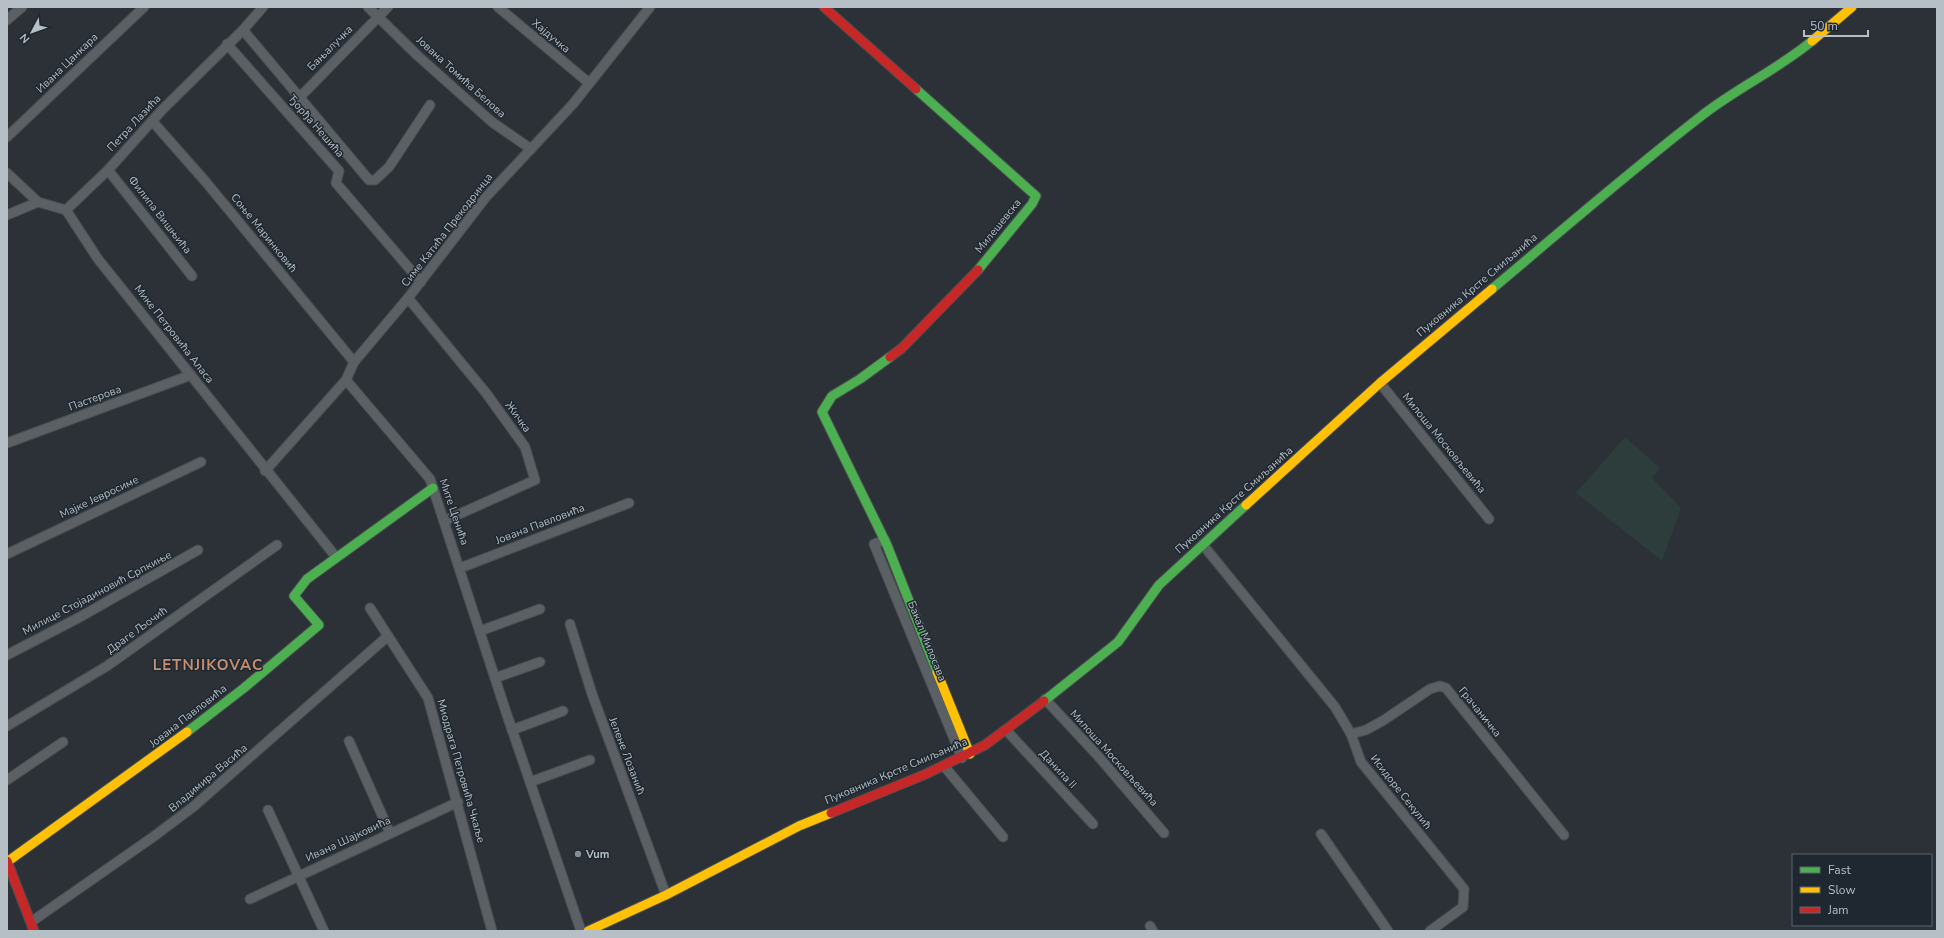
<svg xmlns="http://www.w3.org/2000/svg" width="1944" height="938" font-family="'Nunito Sans',sans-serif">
<rect width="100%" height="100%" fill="#2b3136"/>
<path fill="#2c3d3c" d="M 1625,437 L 1660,468 L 1652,478 L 1681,508 L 1662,561 L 1576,493 Z"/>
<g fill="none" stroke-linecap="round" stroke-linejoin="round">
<defs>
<g id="street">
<path d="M 368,7 L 418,56 L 492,122 L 531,149"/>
<path d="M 498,7 L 589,83"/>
<path d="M 7,20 L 22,7"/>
<path d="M 243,30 L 369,180 L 375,180 L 389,167 L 430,105"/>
<path d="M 227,44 L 339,171 L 336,183 L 421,282"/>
<path d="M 300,97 L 388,7"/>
<path d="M 153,122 L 205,181 L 354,362"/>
<path d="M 7,137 L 144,7"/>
<path d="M 108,170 L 192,276"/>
<path d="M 7,173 L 38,202"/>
<path d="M 66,210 L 98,259 L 336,557"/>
<path d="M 7,215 L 38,202 L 66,210 L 108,170 L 162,110 L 243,30 L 263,7"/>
<path d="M 408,298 L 486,393 L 525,447 L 535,480 L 444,521"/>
<path d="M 346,380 L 430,479 L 506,712 L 581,931"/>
<path d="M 1380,383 L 1489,519"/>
<path d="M 7,443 L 191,375"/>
<path d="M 265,471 L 346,380 L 354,362 L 408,298 L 486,197 L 573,104 L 650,7"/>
<path d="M 885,540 L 874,544 L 962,758"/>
<path d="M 1203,545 L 1335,707 L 1351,734 L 1361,762 L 1464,889 L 1463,907 L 1430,931"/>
<path d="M 7,554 L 201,462"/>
<path d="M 460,568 L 629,503"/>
<path d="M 370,608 L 428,698 L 492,931"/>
<path d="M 570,624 L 592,694 L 666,895"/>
<path d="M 480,631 L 540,609"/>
<path d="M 7,655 L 80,617 L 198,550"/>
<path d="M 495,678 L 540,662"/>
<path d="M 1045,699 L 1098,756 L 1164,833"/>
<path d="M 7,726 L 107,666 L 277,545"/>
<path d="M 512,730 L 563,711"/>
<path d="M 1006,730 L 1093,824"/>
<path d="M 1351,734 L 1366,730 L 1384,720 L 1430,689 L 1440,686 L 1446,688 L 1564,835"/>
<path d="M 349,741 L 390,833"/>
<path d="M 944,766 L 1003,837"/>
<path d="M 7,780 L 63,742"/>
<path d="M 530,782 L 590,760"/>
<path d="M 268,810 L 324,931"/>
<path d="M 1321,834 L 1388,931"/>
<path d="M 250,899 L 458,802"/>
<path d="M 31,922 L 153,837 L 193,807 L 388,636"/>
<path d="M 1150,926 L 1153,931"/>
</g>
<g id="fast">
<path d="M 916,89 L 1036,196 L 1032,204 L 978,270"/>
<path d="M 1492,289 C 1561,231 1629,172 1700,117 C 1735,89 1777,70 1812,41"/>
<path d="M 890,357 L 860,379 L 832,396 L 822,412 L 887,545 L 937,672"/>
<path d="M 1044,701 L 1118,642 L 1159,585 L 1246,505"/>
<path d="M 187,732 L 244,688 L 319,625 L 294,596 L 307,579 L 433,488"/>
</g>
<g id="slow">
<path d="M 1812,41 L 1852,7"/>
<path d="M 1246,505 L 1380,383 L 1492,289"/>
<path d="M 937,672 L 970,754"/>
<path d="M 7,862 L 187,732"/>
<path d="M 588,931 L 666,895 L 799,826 L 831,813"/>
</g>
<g id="jam">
<path d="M 824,7 L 916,89"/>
<path d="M 890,357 L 902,348 L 978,270"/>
<path d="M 831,813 L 926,774 L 985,745 L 1044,701"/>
<path d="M 7,861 L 34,931"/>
</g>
</defs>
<use href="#street" stroke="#494d51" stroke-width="11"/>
<use href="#fast" stroke="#494d51" stroke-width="11"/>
<use href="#slow" stroke="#494d51" stroke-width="11"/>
<use href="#jam" stroke="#494d51" stroke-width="11"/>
<use href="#street" stroke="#5b6064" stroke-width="9"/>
<use href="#fast" stroke="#4caf50" stroke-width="9"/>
<use href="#slow" stroke="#ffc107" stroke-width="9"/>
<use href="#jam" stroke="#c62828" stroke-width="9"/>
</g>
<circle fill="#858d94" stroke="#1f2830" stroke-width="1.5" cx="578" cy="854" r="4"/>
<g text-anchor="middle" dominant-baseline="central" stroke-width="3" stroke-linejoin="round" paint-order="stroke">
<g font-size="11" fill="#b6bec6" stroke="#1f2830">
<text transform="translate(551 36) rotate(40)">Хајдучка</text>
<text transform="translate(330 48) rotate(-45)">Бањалучка</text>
<text transform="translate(67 63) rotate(-44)">Ивана Цанкара</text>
<text transform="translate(461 77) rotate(42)">Јована Томића Белова</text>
<text transform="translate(134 123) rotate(-47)">Петра Лазића</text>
<text transform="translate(316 126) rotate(49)">Ђорђа Нешића</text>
<text transform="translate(160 215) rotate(52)">Филипа Вишњића</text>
<text transform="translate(998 226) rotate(-51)">Милешевска</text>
<text transform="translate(447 230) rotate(-52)">Симе Катића Прекодринца</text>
<text transform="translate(264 233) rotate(51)">Соње Маринковић</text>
<text transform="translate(1477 285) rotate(-40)">Пуковника Крсте Смиљанића</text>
<text transform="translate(174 334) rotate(52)">Мике Петровића Аласа</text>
<text transform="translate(95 398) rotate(-20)">Пастерова</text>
<text transform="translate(518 417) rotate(54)">Жичка</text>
<text transform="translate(1444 443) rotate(51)">Милоша Московљевића</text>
<text transform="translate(99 497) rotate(-25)">Мајке Јевросиме</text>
<text transform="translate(1234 500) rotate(-42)">Пуковника Крсте Смиљанића</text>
<text transform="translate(454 512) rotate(71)">Мите Ценића</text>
<text transform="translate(540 524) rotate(-21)">Јована Павловића</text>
<text transform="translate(97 593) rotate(-28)">Милице Стојадиновић Српкиње</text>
<text transform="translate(137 630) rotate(-36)">Драге Љочић</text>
<text transform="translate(927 641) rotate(68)">Бакал Милосава</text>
<text transform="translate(1480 712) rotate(51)">Грачаничка</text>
<text transform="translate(188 716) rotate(-38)">Јована Павловића</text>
<text transform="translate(627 756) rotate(69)">Јелене Лозанић</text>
<text transform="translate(1114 758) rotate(48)">Милоша Московљевића</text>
<text transform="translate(1058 769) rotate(47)">Данила II</text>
<text transform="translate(461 771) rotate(74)">Миодрага Петровића Чкаље</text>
<text transform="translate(896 771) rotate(-23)">Пуковника Крсте Смиљанића</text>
<text transform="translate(208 778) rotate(-40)">Владимира Васића</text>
<text transform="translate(1401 792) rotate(52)">Исидоре Секулић</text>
<text transform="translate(348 839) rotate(-25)">Ивана Шајковића</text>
</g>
<g font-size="11" font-weight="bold" fill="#b6bec6" stroke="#1f2830" text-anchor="start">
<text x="586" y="854">Vum</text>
</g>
<g font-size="15" font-weight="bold" letter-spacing="1" fill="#c78e70" stroke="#1f2830">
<text x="208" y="665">LETNJIKOVAC</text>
</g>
</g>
<rect width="1944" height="938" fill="none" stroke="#b6bec6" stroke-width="16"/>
<rect x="1792" y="854" width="140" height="72" fill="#1f2830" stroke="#5b646c"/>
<rect x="1800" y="867" width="20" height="6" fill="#4caf50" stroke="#5b646c"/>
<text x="1828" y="874" font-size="12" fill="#b6bec6">Fast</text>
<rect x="1800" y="887" width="20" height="6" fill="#ffc107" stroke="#5b646c"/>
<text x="1828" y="894" font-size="12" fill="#b6bec6">Slow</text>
<rect x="1800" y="907" width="20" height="6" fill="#c62828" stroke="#5b646c"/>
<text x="1828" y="914" font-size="12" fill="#b6bec6">Jam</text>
<g transform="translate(32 32) rotate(229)" stroke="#1f2830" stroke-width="3" paint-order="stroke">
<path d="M0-3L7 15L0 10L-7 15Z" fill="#b6bec6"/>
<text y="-6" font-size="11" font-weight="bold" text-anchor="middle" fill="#b6bec6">N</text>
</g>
<path d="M1804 30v6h64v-6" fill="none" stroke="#b6bec6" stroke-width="2"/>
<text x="1810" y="30" font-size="12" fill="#b6bec6" stroke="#1f2830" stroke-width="3" paint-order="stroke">50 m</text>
</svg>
